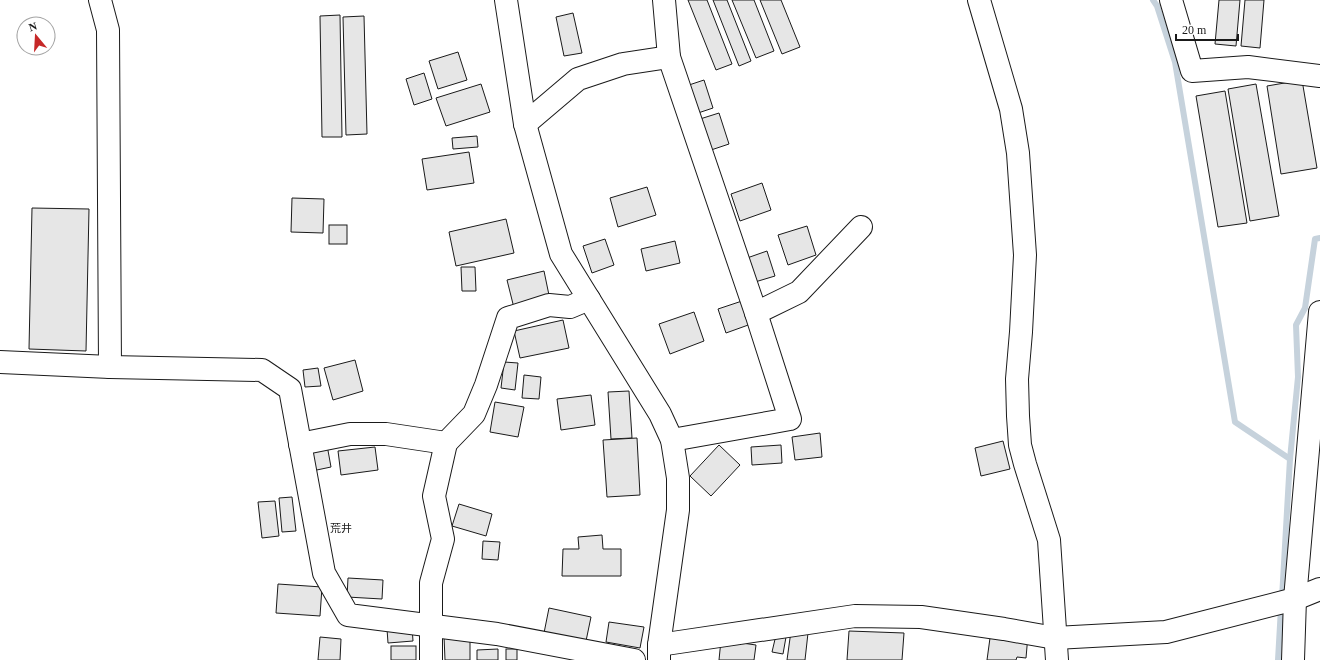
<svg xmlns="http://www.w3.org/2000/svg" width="1320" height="660" font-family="'Times New Roman','Noto Sans JP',serif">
<rect width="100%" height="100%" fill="#fff"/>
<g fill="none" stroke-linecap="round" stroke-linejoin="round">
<g stroke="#c6d2dc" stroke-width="6">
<path d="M 1153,0 L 1157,6 L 1175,62 L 1235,422 L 1290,459"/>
<path d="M 1282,598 L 1290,459 L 1298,377 L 1296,325 L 1305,308 L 1315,239 L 1320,238"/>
<path d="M 1278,660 L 1281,608"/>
</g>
</g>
<g fill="#e6e6e6" stroke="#1a1a1a">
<path d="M 688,0 L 707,0 L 732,64 L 716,70 Z"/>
<path d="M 713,0 L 727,0 L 751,61 L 739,66 Z"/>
<path d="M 732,0 L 754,0 L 774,51 L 756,58 Z"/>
<path d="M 760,0 L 781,0 L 800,47 L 782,54 Z"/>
<path d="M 1219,0 L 1240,0 L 1236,46 L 1215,44 Z"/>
<path d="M 1245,0 L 1264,0 L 1260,48 L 1241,46 Z"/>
<path d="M 573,13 L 582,53 L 564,56 L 556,17 Z"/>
<path d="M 340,15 L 342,137 L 322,137 L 320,16 Z"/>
<path d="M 364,16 L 367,134 L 346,135 L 343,17 Z"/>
<path d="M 458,52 L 467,80 L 438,89 L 429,61 Z"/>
<path d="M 424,73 L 432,99 L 414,105 L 406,79 Z"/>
<path d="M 704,80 L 713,108 L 695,114 L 686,86 Z"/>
<path d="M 1302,80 L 1317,168 L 1281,174 L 1267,86 Z"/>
<path d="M 481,84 L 490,112 L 446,126 L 436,98 Z"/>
<path d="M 1256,84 L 1279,216 L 1250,221 L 1228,89 Z"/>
<path d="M 1225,91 L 1247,223 L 1218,227 L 1196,96 Z"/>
<path d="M 719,113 L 729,144 L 711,150 L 700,119 Z"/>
<path d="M 477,136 L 478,147 L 453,149 L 452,138 Z"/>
<path d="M 469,152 L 474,183 L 427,190 L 422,159 Z"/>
<path d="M 762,183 L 771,210 L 740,221 L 731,194 Z"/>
<path d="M 647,187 L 656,215 L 618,227 L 610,198 Z"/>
<path d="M 292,198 L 324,199 L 323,233 L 291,232 Z"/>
<path d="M 32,208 L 89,209 L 86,351 L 29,349 Z"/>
<path d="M 506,219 L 514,253 L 456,266 L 449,232 Z"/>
<rect x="329" y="225" width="18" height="19"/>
<path d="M 807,226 L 816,255 L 788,265 L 778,235 Z"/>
<path d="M 605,239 L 614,265 L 592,273 L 583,246 Z"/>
<path d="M 675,241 L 680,263 L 646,271 L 641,249 Z"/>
<path d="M 767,251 L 775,276 L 755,282 L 747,258 Z"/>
<path d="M 461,267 L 475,267 L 476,291 L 462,291 Z"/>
<path d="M 544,271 L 550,300 L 514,308 L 507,280 Z"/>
<path d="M 742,301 L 751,324 L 726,333 L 718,309 Z"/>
<path d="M 694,312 L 704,341 L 670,354 L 659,324 Z"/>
<path d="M 563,320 L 569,348 L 520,358 L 514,331 Z"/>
<path d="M 355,360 L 363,391 L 333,400 L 324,368 Z"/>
<path d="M 504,362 L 518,363 L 515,390 L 501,388 Z"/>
<path d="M 318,368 L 321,386 L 305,387 L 303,370 Z"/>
<path d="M 524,375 L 541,377 L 539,399 L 522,398 Z"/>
<path d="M 629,391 L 632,438 L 611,439 L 608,392 Z"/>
<path d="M 591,395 L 595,425 L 561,430 L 557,399 Z"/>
<path d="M 495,402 L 524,407 L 518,437 L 490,432 Z"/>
<path d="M 820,433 L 822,457 L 795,460 L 792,437 Z"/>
<path d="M 637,438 L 640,495 L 607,497 L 603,440 Z"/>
<path d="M 1003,441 L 1010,469 L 981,476 L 975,448 Z"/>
<path d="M 327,445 L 331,467 L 312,471 L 308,448 Z"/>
<path d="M 719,445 L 740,465 L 711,496 L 690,476 Z"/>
<path d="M 781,445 L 782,463 L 752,465 L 751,447 Z"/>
<path d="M 375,447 L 378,470 L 341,475 L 338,451 Z"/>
<path d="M 292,497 L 296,531 L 282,532 L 279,498 Z"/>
<path d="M 275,501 L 279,536 L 262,538 L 258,502 Z"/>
<path d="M 459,504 L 492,514 L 486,536 L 452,526 Z"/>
<path d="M 602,535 L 603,549 L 621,549 L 621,576 L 562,576 L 563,549 L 579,549 L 578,537 Z"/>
<path d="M 483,541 L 500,542 L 498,560 L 482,559 Z"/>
<path d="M 348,578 L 383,580 L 382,599 L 347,597 Z"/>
<path d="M 278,584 L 322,587 L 320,616 L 276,613 Z"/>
<path d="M 549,608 L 591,617 L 586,641 L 544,633 Z"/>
<path d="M 609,622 L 644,627 L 640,648 L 606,642 Z"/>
<path d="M 412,627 L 413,641 L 388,643 L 387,629 Z"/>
<path d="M 791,631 L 808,633 L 805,660 L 787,660 Z"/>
<path d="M 849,631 L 904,633 L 902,660 L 847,660 Z"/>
<path d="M 998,632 L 1028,635 L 1026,658 L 1017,657 L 1016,660 L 987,660 L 990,638 L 998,639 Z"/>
<path d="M 776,635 L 786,637 L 783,654 L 772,652 Z"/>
<path d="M 444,636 L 470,636 L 470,660 L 445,660 Z"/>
<path d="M 320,637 L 341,639 L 340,660 L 318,660 Z"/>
<path d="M 721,640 L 756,645 L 754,660 L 719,660 Z"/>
<rect x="391" y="646" width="25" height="14"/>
<path d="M 498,649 L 498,660 L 477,660 L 477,650 Z"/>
<rect x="506" y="649" width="11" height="11"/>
</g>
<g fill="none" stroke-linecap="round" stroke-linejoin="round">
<defs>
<g id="minor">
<path d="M 100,0 L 108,30 L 110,367"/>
<path d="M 506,0 L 525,124 L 561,254 L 660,414 L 672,440 L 678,478 L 678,510 L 659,645 L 659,660"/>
<path d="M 664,0 L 669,57 L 756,313 L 790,419 L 672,440"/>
<path d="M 979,0 L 1011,109 L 1018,153 L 1025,255 L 1021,332 L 1017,379 L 1018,416 L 1020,445 L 1025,464 L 1049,540 L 1057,660"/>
<path d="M 1171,0 L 1192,71 L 1248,67 L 1320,76"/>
<path d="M 525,124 L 578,79 L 623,64 L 669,57"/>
<path d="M 756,313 L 799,292 L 861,227"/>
<path d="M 0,362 L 110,367 L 262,370 L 290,389 L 324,573 L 348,615 L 497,634 L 634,660"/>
<path d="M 300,444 L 350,434 L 386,434 L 446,443 L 474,414 L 486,385 L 508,318 L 549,305 L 570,307 L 589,299"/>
<path d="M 659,645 L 855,616 L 921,617 L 1004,629 L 1055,638 L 1166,632 L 1295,599 L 1320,589"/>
<path d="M 431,660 L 431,583 L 443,539 L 434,496 L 446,443"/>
<path d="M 1293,660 L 1295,599 L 1320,312"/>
</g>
</defs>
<use href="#minor" stroke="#1a1a1a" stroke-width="24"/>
<use href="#minor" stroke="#fff" stroke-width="22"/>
</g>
<g text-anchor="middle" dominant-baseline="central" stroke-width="3" stroke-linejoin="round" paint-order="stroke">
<g font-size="11" fill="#1a1a1a" stroke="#fff">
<text x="341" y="528">荒井</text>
</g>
</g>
<g transform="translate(36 36) rotate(342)"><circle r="19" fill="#ffffff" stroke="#a3a3a3"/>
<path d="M0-3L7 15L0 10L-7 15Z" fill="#c62828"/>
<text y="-6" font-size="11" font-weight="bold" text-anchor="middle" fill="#1a1a1a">N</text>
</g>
<path d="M1176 34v6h62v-6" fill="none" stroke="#1a1a1a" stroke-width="2"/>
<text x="1182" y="34" font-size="12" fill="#1a1a1a" stroke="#ffffff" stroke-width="3" paint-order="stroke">20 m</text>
</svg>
